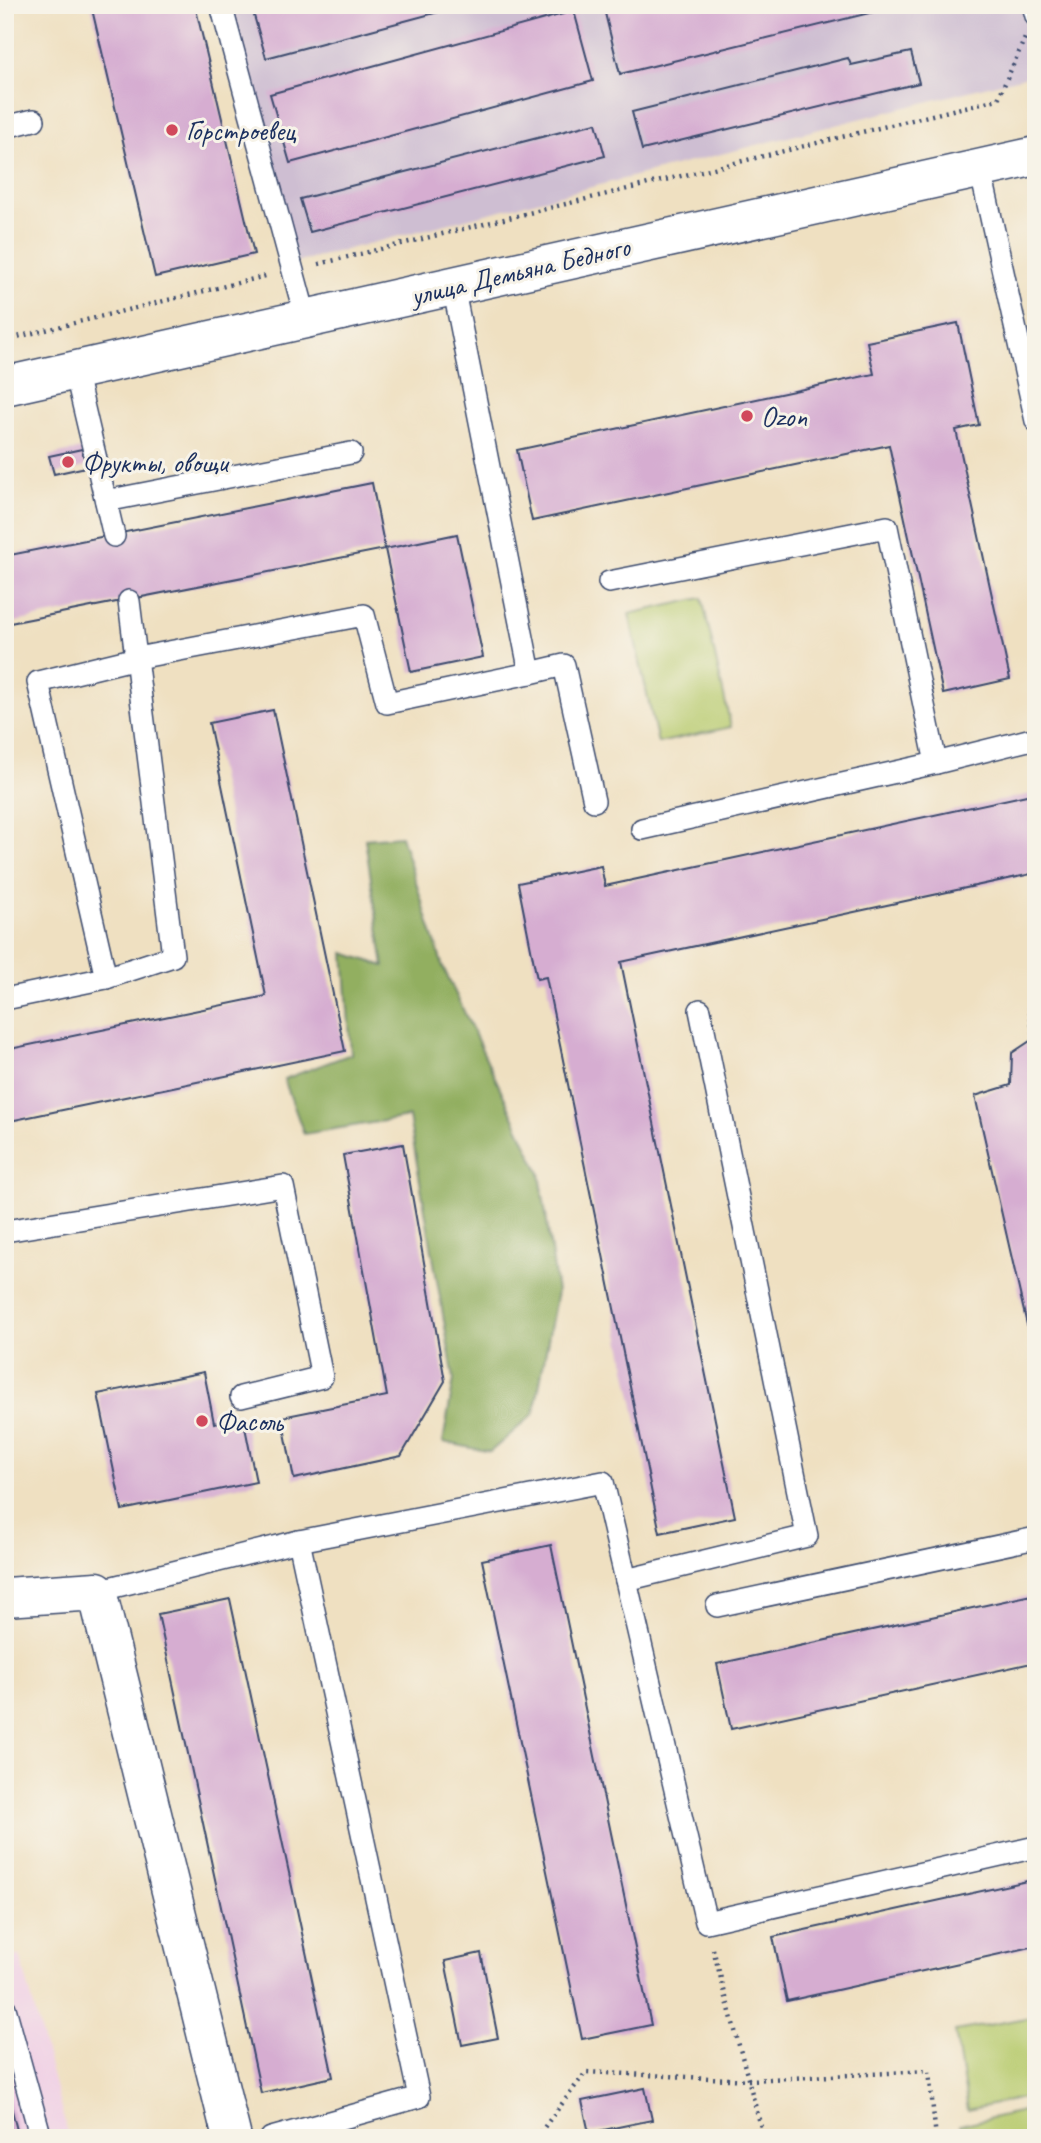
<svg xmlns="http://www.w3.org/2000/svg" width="1041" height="2143" font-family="Caveat,sans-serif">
<rect width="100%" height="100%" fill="#f7f3e8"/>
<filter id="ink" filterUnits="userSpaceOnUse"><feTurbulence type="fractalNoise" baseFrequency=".0143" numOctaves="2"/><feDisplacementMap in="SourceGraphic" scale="14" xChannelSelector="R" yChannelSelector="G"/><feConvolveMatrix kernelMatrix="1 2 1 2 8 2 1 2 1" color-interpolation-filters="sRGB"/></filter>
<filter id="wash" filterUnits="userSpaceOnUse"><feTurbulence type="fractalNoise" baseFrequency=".00686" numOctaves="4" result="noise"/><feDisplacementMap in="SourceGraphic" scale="28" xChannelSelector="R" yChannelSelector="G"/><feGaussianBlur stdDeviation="1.57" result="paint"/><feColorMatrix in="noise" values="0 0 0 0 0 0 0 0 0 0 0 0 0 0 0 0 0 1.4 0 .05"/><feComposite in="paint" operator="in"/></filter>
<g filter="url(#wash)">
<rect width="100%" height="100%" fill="#efe0c1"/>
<path fill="#f0d0e5" d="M 20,1955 L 69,2138 L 5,2138 L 5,1959 Z"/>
<path fill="#cebed2" d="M 229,5 L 1022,5 L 1036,74 L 297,262 Z"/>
<g fill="#b8cb6e" stroke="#6a7d66" stroke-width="2">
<path d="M 702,598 L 731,727 L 658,743 L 629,614 Z"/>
<path d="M 1032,2017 L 1036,2031 L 1036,2095 L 968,2110 L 955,2031 Z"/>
<path d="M 1036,2108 L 1036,2138 L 964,2138 L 960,2125 Z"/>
</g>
<path fill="#92af61" stroke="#566f60" stroke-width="2" d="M 401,836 L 443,967 L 540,1173 L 557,1292 L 534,1414 L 490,1452 L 443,1442 L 454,1379 L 409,1117 L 304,1134 L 284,1079 L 351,1054 L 344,953 L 384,966 L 365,839 Z"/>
<g id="blocks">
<g fill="#d6add1">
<path d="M 91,5 L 195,5 L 254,254 L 155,277 Z"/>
<path d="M 251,5 L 461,5 L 461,6 L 266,58 Z"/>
<path d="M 603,5 L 898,5 L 898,6 L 620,74 Z"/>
<path d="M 574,11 L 593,81 L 290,163 L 270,94 Z"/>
<path d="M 911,52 L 919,83 L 642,150 L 632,112 L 848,58 L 851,65 Z"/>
<path d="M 596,123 L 605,156 L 310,232 L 300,199 Z"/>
<path d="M 958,323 L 979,425 L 956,430 L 1010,679 L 943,694 L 889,445 L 532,521 L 517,450 L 874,374 L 867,342 Z"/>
<path d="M 82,449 L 86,467 L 54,474 L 49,456 Z"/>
<path d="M 372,483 L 385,549 L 5,624 L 5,556 Z"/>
<path d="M 457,534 L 483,657 L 411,672 L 385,549 Z"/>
<path d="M 273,710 L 345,1051 L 5,1122 L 5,1050 L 266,996 L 209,723 Z"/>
<path d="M 1036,793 L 1036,873 L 621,962 L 735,1517 L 660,1533 L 546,977 L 537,979 L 518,883 L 601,866 L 605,886 Z"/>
<path d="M 1036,1007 L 1036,1359 L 1035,1360 L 975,1096 L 1011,1085 L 1012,1053 L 1033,1039 L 1028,1009 Z"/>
<path d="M 403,1144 L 445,1381 L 401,1456 L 294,1479 L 282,1417 L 387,1396 L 343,1155 Z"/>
<path d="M 204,1372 L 214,1423 L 243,1417 L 256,1482 L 122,1510 L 98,1394 Z"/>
<path d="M 551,1545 L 651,2025 L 582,2039 L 482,1560 Z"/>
<path d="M 1036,1594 L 1036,1662 L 731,1729 L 717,1664 Z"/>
<path d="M 230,1599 L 333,2077 L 261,2093 L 158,1614 Z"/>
<path d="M 1036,1879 L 1036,1946 L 787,2001 L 773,1937 Z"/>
<path d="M 481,1953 L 498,2038 L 462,2045 L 445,1961 Z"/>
<path d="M 5,2087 L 6,2087 L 19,2138 L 5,2138 Z"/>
<path d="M 645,2088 L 652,2120 L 589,2133 L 582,2101 Z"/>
</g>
</g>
</g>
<g filter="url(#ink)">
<use href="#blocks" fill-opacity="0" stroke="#3b4a6d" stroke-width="2"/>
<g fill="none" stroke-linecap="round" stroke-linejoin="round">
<defs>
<g id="lane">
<path d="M 221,5 L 306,319"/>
<path d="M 1033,5 L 1036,16"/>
<path d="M 5,127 L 34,120"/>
<path d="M 980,168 L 1036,421"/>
<path d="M 75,370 L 114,536"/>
<path d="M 106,501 L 351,453"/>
<path d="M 609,582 L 887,527 L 936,763"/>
<path d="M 530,673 L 564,665 L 594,801"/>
<path d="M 642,829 L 936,763 L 1036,738"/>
<path d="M 106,978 L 38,682 L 137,658 L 364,615 L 387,703 L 530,673 L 453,286"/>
<path d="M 5,999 L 106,978 L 173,956 L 129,601"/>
<path d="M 5,1231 L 283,1186 L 322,1377 L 241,1397"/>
<path d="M 626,1580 L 807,1536 L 700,1010"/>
<path d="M 97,1591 L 299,1541 L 603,1482 L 706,1922 L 1036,1847"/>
<path d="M 717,1606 L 1036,1538"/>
<path d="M 5,2008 L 41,2138"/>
<path d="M 271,2138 L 419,2097 L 299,1541"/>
</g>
<g id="street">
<path d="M 5,386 L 1036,156"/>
<path d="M 5,1597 L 97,1591 L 232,2138"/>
</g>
</defs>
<use href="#lane" stroke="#3b4a6d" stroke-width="24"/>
<use href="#street" stroke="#3b4a6d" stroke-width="41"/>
<g stroke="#3b4a6d" stroke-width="4.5" stroke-dasharray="2 5" stroke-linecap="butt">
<path d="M 319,264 L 998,99 L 1025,38"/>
<path d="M 5,340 L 266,276"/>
<path d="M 713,1949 L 764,2138"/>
<path d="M 536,2138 L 586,2072 L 750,2080 L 929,2071 L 936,2138"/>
</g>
<use href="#lane" stroke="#fff" stroke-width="21"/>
<use href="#street" stroke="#fff" stroke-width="38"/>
</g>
</g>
<g fill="#d1495b" stroke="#f7f3e8" stroke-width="2.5">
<circle cx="172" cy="130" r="7"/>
<circle cx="747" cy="416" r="7"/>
<circle cx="68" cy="462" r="7"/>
<circle cx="202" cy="1421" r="7"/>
</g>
<g text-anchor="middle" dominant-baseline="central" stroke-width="6" stroke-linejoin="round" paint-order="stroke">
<g font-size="28" fill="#1b2f5e" stroke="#f7f3e8" text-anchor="start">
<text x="186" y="130">Горстроевец</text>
<text x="761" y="416">Ozon</text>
<text x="82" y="462">Фрукты, овощи</text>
<text x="216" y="1421">Фасоль</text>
</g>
<g font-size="28" fill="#1b2f5e" stroke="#f7f3e8">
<text transform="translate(520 271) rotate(-13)">улица Демьяна Бедного</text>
</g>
</g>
<rect width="1041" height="2143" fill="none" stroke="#f7f3e8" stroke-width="28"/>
</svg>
